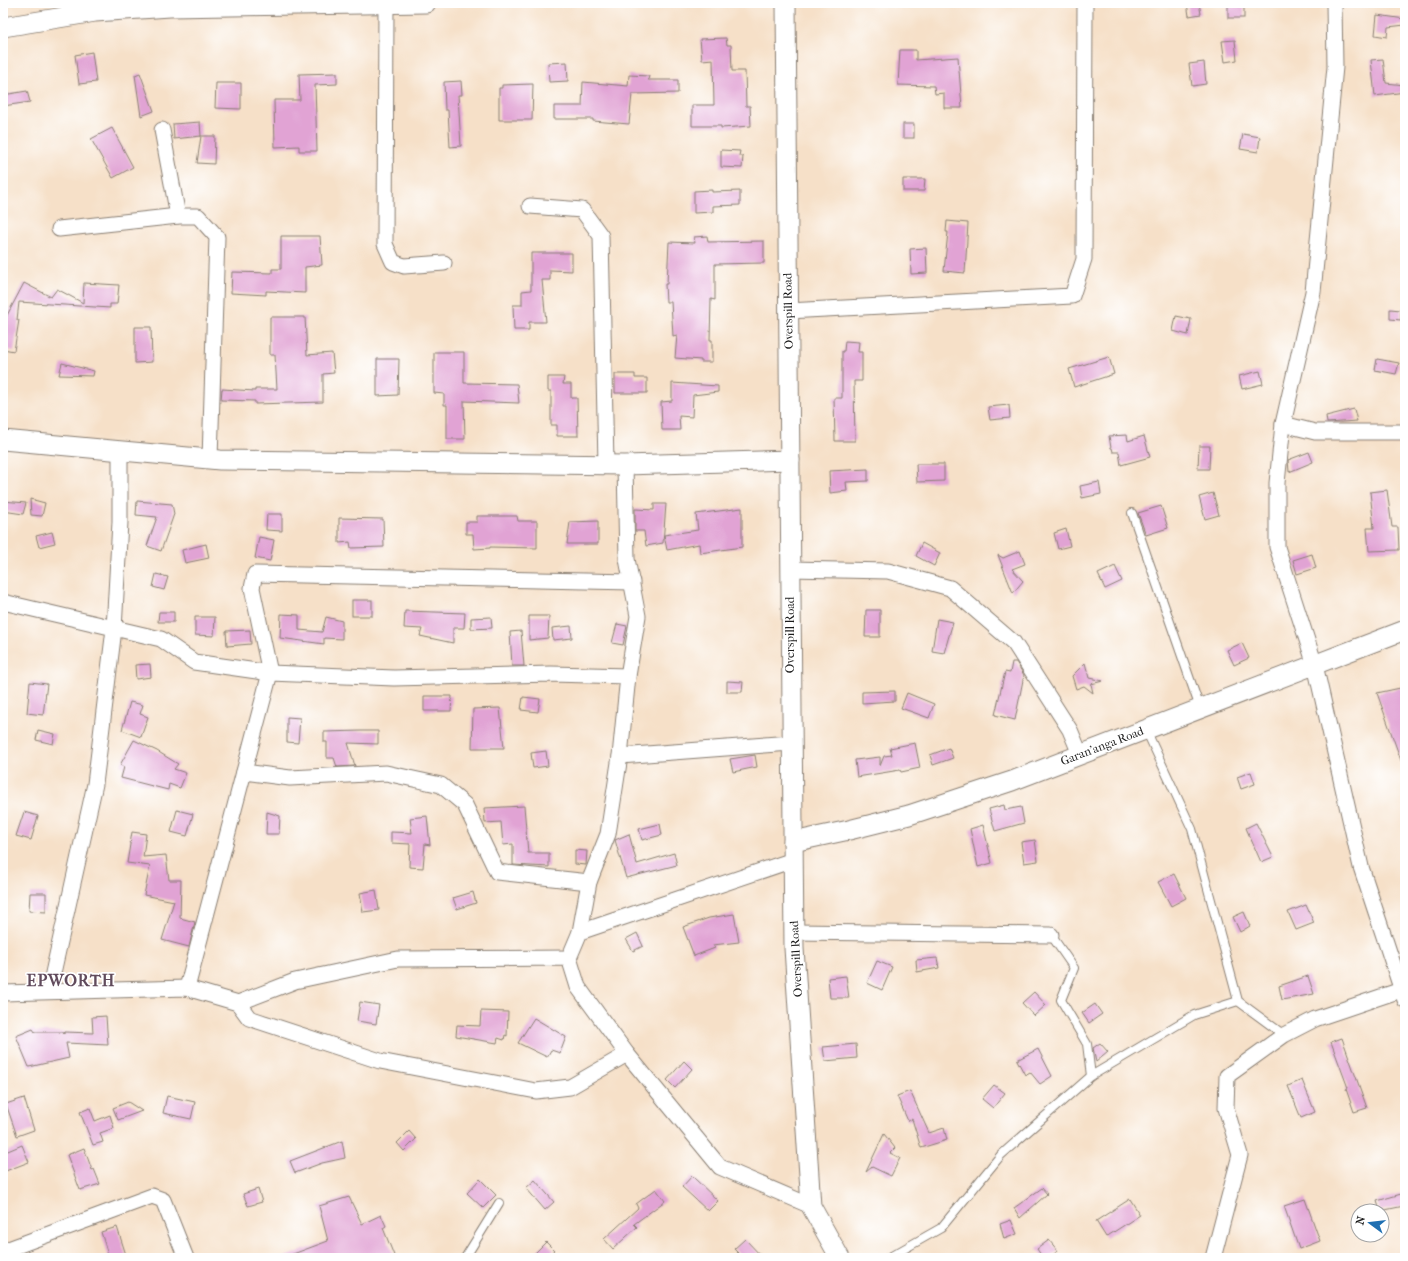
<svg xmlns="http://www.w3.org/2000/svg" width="1408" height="1261" font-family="'IM FELL French Canon',serif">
<rect width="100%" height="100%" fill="#fff"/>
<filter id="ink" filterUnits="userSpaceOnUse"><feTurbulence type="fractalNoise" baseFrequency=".025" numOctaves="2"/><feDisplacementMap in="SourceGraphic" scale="8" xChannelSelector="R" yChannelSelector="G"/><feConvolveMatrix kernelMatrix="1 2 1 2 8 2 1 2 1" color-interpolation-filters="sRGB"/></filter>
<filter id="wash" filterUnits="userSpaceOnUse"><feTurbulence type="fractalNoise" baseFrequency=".012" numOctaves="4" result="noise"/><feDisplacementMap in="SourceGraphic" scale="16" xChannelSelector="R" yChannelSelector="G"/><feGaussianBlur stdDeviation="0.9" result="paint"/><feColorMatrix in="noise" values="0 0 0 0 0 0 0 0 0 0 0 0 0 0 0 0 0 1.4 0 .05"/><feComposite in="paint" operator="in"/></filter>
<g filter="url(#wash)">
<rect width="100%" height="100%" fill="#f6e0c8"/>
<g id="blocks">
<g fill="#e1a3d4">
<path d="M 1187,3 L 1199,3 L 1201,14 L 1189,16 Z"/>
<rect x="1228" y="3" width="16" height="15"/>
<path d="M 1377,15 L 1405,19 L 1405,25 L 1388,27 L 1387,37 L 1375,35 Z"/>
<path d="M 726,38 L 727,45 L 731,45 L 732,71 L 745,71 L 746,106 L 750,106 L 751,126 L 721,128 L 721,126 L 692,126 L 692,105 L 714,105 L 713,59 L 702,60 L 700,39 Z"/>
<path d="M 1235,40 L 1237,60 L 1225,62 L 1222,41 Z"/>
<path d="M 900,50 L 916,50 L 916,60 L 958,57 L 962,108 L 944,108 L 944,93 L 935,94 L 934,86 L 898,85 Z"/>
<path d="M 92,52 L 96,82 L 79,84 L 75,55 Z"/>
<path d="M 1383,59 L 1386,83 L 1405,85 L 1405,92 L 1375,96 L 1371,60 Z"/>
<path d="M 567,62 L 568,81 L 549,82 L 548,63 Z"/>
<path d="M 1204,62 L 1206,84 L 1192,86 L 1189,64 Z"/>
<path d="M 140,73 L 154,111 L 141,116 L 135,75 Z"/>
<path d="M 337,73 L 337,84 L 315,85 L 317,151 L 299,151 L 299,146 L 275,147 L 274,100 L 300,100 L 299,74 Z"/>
<path d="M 629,75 L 649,76 L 648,80 L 678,80 L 678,93 L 632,94 L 629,124 L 593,121 L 593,119 L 554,119 L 554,106 L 582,106 L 583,82 L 628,86 Z"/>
<path d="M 461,81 L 462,95 L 458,95 L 461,146 L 450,147 L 448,110 L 445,110 L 444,82 Z"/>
<path d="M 216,83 L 241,83 L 241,109 L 215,108 Z"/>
<path d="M 533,84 L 532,120 L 499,120 L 499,88 L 502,88 L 502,85 Z"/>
<path d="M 27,91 L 30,102 L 3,106 L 3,95 Z"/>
<path d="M 200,122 L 201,136 L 215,136 L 214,164 L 197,163 L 201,136 L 174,139 L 173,124 Z"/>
<rect x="903" y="124" width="11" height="14"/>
<path d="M 112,128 L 133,167 L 113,178 L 91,139 Z"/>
<path d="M 1243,134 L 1260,137 L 1258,152 L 1240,149 Z"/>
<path d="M 721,150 L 740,151 L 739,156 L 743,156 L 742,168 L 721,167 Z"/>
<path d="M 903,179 L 925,179 L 924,191 L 903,191 Z"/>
<path d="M 712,190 L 712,192 L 740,191 L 740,205 L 713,206 L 713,212 L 694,213 L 694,191 Z"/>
<path d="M 947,221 L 968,223 L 965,273 L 944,271 L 948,232 L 946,232 Z"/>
<path d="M 281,236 L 320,236 L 322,265 L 305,267 L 305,293 L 266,291 L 266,295 L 231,293 L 232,272 L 272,273 L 272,269 L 281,269 Z"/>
<path d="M 707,236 L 708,242 L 764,241 L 764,263 L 715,264 L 715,300 L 711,299 L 710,340 L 712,340 L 712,362 L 701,362 L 701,360 L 675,358 L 677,335 L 673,336 L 671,302 L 666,302 L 665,284 L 667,284 L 669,242 L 695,243 L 694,237 Z"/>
<path d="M 926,248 L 927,273 L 911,274 L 910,249 Z"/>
<path d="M 531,253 L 572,253 L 572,271 L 550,270 L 550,280 L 542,280 L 546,322 L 529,322 L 529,330 L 514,330 L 513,305 L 522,305 L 522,291 L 531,290 Z"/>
<path d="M 24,283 L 51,297 L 57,289 L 83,303 L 84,283 L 119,285 L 117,304 L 110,304 L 110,308 L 19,302 L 17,320 L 19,320 L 14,351 L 3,349 L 3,323 Z"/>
<path d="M 1390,309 L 1401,310 L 1401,320 L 1390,319 Z"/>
<path d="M 1176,316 L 1191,319 L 1188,335 L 1173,331 Z"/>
<path d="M 270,317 L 305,317 L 307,355 L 332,353 L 334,373 L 323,374 L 323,402 L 255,404 L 255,401 L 221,400 L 222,389 L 255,391 L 255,389 L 277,389 L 275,355 L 270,355 Z"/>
<path d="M 135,327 L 151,327 L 152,362 L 135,363 Z"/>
<path d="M 845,341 L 859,342 L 858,352 L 862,352 L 862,381 L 854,381 L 855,441 L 835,441 L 834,398 L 842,398 L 842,351 L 844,351 Z"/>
<path d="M 434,352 L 464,352 L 464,383 L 517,384 L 519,403 L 464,401 L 465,439 L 447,439 L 447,405 L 444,405 L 444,394 L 434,393 Z"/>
<path d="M 1109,357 L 1114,374 L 1074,387 L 1069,369 Z"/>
<path d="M 377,359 L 399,359 L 398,395 L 377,396 Z"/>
<path d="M 1377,359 L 1399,363 L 1396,374 L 1375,370 Z"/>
<path d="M 62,363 L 94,371 L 93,376 L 59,375 Z"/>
<path d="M 1260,371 L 1263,384 L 1242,389 L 1239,376 Z"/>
<path d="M 615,374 L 635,374 L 635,378 L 647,378 L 647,393 L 615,393 Z"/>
<path d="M 548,377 L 564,377 L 563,384 L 571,384 L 571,398 L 577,398 L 578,436 L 557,436 L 557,425 L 551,425 L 551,391 L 548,391 Z"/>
<path d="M 672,383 L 718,386 L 718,392 L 693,395 L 692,417 L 679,416 L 680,430 L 662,430 L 661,402 L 672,401 Z"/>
<path d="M 1009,405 L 1010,418 L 990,420 L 988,407 Z"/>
<path d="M 1354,409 L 1357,421 L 1327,423 L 1326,416 Z"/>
<path d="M 1127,435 L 1128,441 L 1144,436 L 1150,457 L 1121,465 L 1119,452 L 1113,452 L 1112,448 L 1111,448 L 1109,436 Z"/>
<path d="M 1199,446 L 1210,446 L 1209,469 L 1198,469 Z"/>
<path d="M 1309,452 L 1313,462 L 1289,472 L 1288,460 Z"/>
<path d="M 916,464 L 944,464 L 944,481 L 917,482 Z"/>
<path d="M 868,469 L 868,481 L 846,482 L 847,491 L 830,493 L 829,471 Z"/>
<path d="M 1099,482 L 1101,494 L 1082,498 L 1080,486 Z"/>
<path d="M 1387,490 L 1392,527 L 1398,527 L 1399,550 L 1369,551 L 1367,528 L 1374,528 L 1370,492 Z"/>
<path d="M 1213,493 L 1219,515 L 1205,519 L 1199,497 Z"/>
<path d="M 30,499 L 45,503 L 42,516 L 31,515 Z"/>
<path d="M 3,501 L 26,503 L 23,514 L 3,511 Z"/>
<path d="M 137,501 L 172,504 L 174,514 L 161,551 L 147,546 L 157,517 L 136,515 Z"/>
<path d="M 654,504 L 666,504 L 663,543 L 646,546 L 644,531 L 635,531 L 635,509 L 654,510 Z"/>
<path d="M 1161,506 L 1168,528 L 1146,535 L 1138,513 Z"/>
<path d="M 742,508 L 742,547 L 700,553 L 699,544 L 667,550 L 664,535 L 698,530 L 696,514 Z"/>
<path d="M 267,514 L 282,514 L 282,531 L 266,530 Z"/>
<path d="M 477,516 L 517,516 L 518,521 L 537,521 L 537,548 L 490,547 L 490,548 L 474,549 L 473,534 L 466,534 L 466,522 L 477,522 Z"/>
<path d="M 339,518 L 383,519 L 384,547 L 351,548 L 350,542 L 339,543 Z"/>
<path d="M 598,521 L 598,544 L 567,544 L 570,522 Z"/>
<path d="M 1066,529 L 1070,546 L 1058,549 L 1054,533 Z"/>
<path d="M 52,532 L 55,543 L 39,547 L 36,536 Z"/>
<path d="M 259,537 L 274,540 L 270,561 L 255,558 Z"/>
<path d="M 922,543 L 940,553 L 934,566 L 916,556 Z"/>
<path d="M 206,544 L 209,558 L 185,563 L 182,550 Z"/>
<path d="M 1020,551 L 1025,564 L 1012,569 L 1023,581 L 1013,593 L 998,555 L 1003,558 Z"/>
<path d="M 1312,554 L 1316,568 L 1297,574 L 1293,560 Z"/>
<path d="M 1115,566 L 1122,581 L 1105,589 L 1098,574 Z"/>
<path d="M 156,574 L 168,577 L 164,590 L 153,587 Z"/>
<rect x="352" y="600" width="20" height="16"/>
<path d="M 866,610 L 880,610 L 880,637 L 865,637 Z"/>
<path d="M 405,611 L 465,613 L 464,628 L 453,628 L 453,643 L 420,636 L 422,629 L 404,628 Z"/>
<path d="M 159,612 L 174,612 L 174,622 L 158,622 Z"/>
<path d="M 281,614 L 299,615 L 299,630 L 322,632 L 326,617 L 342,621 L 342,639 L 324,638 L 324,644 L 280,638 Z"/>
<path d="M 529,616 L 549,616 L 548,638 L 529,640 Z"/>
<path d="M 195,617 L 215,617 L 214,636 L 195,635 Z"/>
<path d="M 491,617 L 492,628 L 471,629 L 471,618 Z"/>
<path d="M 937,619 L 953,622 L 944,653 L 932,651 Z"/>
<path d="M 617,624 L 627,626 L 623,645 L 612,643 Z"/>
<path d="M 571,626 L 572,638 L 553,640 L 552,628 Z"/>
<path d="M 250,630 L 251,644 L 227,646 L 226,631 Z"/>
<path d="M 521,631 L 524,666 L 512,666 L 510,632 Z"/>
<path d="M 1242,643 L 1249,658 L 1234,665 L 1227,650 Z"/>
<path d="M 1012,662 L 1016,662 L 1024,675 L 1015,720 L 995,715 L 1005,672 L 1010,673 Z"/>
<path d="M 1085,663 L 1089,678 L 1103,681 L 1091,684 L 1093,693 L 1084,686 L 1076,689 L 1072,676 Z"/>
<path d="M 150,664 L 151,677 L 136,679 L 135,665 Z"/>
<path d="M 727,681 L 743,682 L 742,692 L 727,692 Z"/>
<path d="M 30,682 L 47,684 L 43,715 L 27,713 Z"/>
<path d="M 1405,687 L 1405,765 L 1403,766 L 1377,693 Z"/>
<path d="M 895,691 L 895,701 L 862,703 L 862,692 Z"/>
<path d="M 907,693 L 934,704 L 929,718 L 901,708 Z"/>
<path d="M 424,696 L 452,696 L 451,711 L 424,711 Z"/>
<path d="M 523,697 L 540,699 L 538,712 L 521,710 Z"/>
<path d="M 130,702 L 143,705 L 140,714 L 148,717 L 141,737 L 122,730 Z"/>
<path d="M 500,708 L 504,748 L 472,748 L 473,709 Z"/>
<path d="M 287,717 L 300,718 L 298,743 L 287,742 Z"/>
<path d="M 38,730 L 55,734 L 53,744 L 36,740 Z"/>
<path d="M 361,731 L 378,731 L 378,744 L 348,743 L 355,766 L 337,767 L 334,758 L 327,758 L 327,742 L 324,742 L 324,732 Z"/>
<path d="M 134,740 L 157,751 L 178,764 L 174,769 L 186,773 L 180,788 L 169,784 L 168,790 L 121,778 L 124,767 L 120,765 Z"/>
<path d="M 915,743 L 920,768 L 901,772 L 900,770 L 857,777 L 855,760 L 880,757 L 880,766 L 884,756 L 892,755 L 890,748 Z"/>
<path d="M 949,748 L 953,758 L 933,765 L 930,755 Z"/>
<path d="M 546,751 L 548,766 L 533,768 L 531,753 Z"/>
<path d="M 755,755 L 757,767 L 733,772 L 730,759 Z"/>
<path d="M 1251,772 L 1255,784 L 1241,789 L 1237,777 Z"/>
<path d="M 1004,805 L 1005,810 L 1021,807 L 1024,823 L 995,831 L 989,809 Z"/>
<path d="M 524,806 L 528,853 L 549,853 L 549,867 L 513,865 L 513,844 L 503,845 L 501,822 L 485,823 L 484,808 Z"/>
<path d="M 177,810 L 193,814 L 187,836 L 171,832 Z"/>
<path d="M 24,812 L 38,816 L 31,840 L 16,836 Z"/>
<path d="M 267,812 L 280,816 L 279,834 L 266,834 Z"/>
<path d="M 427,816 L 430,845 L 425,844 L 423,868 L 409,867 L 410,844 L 391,843 L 391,832 L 412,833 L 410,818 Z"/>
<path d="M 1256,823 L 1273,857 L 1261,862 L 1246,828 Z"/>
<path d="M 660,824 L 662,835 L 642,840 L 639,829 Z"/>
<path d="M 983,825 L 992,863 L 978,867 L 970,829 Z"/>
<path d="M 132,832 L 146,834 L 143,857 L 166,855 L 169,880 L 181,880 L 180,918 L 195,922 L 189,947 L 162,940 L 174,901 L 144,895 L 150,866 L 127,863 Z"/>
<path d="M 629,834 L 637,864 L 674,853 L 677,865 L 626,878 L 615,840 Z"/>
<path d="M 1035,840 L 1038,861 L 1024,863 L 1021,842 Z"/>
<path d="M 575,850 L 587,851 L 586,865 L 575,864 Z"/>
<path d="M 1174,874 L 1186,898 L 1171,906 L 1158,882 Z"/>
<path d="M 376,890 L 379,910 L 363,912 L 360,893 Z"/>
<path d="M 473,892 L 476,903 L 457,909 L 453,898 Z"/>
<path d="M 30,893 L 46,893 L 46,912 L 29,911 Z"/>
<path d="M 1306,905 L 1314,923 L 1296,930 L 1288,912 Z"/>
<path d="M 1244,912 L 1250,926 L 1240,932 L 1233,917 Z"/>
<path d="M 734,914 L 739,942 L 713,945 L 715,948 L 694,956 L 683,927 L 709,918 Z"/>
<path d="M 637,933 L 643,946 L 633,951 L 626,939 Z"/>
<path d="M 937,958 L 939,968 L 917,972 L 916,960 Z"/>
<path d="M 877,961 L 892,967 L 882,990 L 867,983 Z"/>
<path d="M 846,976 L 849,998 L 830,998 L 828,978 Z"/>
<path d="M 1308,976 L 1314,994 L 1282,1000 L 1279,986 Z"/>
<path d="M 1034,992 L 1046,1005 L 1034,1016 L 1022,1003 Z"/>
<path d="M 360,1002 L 379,1005 L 376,1024 L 357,1021 Z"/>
<path d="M 1095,1004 L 1102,1014 L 1089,1023 L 1082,1013 Z"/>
<path d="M 481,1011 L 508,1012 L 507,1036 L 505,1035 L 504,1040 L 498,1038 L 497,1043 L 456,1036 L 457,1025 L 480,1026 Z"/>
<path d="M 106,1016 L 108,1045 L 66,1043 L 69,1058 L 29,1067 L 16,1036 L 33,1029 L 35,1032 L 63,1032 L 64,1034 L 64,1032 L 93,1033 L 92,1017 Z"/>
<path d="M 534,1018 L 566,1037 L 560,1053 L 551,1050 L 547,1057 L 518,1043 Z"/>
<path d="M 1342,1038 L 1367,1108 L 1354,1112 L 1346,1089 L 1348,1088 L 1331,1042 Z"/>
<path d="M 1100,1043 L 1108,1052 L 1096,1062 L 1093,1048 Z"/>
<path d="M 856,1044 L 857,1058 L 825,1061 L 823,1047 Z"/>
<path d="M 1038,1049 L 1052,1076 L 1040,1084 L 1030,1072 L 1025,1075 L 1017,1060 Z"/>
<path d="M 684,1061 L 692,1069 L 675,1088 L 667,1080 Z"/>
<path d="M 1302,1080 L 1315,1112 L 1301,1118 L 1288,1086 Z"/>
<path d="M 994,1085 L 1005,1093 L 993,1108 L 982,1099 Z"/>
<path d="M 910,1091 L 929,1133 L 944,1128 L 947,1140 L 921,1148 L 912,1119 L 908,1121 L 897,1096 Z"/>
<path d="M 167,1096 L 195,1102 L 191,1119 L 163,1113 Z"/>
<path d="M 24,1098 L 34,1130 L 17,1136 L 6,1104 Z"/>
<path d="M 128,1102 L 142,1111 L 118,1120 L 113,1108 Z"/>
<path d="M 90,1108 L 95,1121 L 110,1115 L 114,1128 L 100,1133 L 103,1142 L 93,1145 L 80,1112 Z"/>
<path d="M 409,1131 L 416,1139 L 404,1151 L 397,1143 Z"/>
<path d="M 884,1134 L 895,1148 L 890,1153 L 900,1158 L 891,1176 L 872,1167 L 866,1172 Z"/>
<path d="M 342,1141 L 345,1158 L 322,1163 L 295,1173 L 290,1161 Z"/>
<path d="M 22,1145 L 29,1162 L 3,1172 L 3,1153 Z"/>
<path d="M 84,1148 L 92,1170 L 94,1169 L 100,1184 L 80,1190 L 67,1155 Z"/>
<path d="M 692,1176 L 718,1201 L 708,1211 L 682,1187 Z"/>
<path d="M 480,1179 L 496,1195 L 483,1208 L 467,1193 Z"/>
<path d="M 535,1180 L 554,1202 L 545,1210 L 526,1188 Z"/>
<path d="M 1042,1188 L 1047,1194 L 1020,1218 L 1014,1208 Z"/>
<path d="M 258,1189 L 262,1202 L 248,1206 L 243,1194 Z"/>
<path d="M 656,1189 L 665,1201 L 634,1224 L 637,1227 L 613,1249 L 604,1239 L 638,1208 L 636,1204 Z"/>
<path d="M 1401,1194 L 1404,1206 L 1380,1211 L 1377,1201 Z"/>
<path d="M 349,1197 L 362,1224 L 381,1215 L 386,1226 L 383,1228 L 395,1258 L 286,1258 L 285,1257 L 328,1241 L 319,1206 Z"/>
<path d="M 1130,1199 L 1140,1215 L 1106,1237 L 1096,1221 Z"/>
<path d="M 1305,1199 L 1320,1241 L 1299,1249 L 1284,1206 Z"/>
<path d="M 1011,1220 L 1017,1234 L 1004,1239 L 1000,1224 Z"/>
<path d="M 117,1227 L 127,1258 L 109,1258 L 101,1232 Z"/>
<path d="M 745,1239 L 763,1258 L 743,1258 L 734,1249 Z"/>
<path d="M 1049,1240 L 1058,1251 L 1049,1258 L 1043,1258 L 1037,1249 Z"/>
<path d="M 546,1242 L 554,1250 L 546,1258 L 530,1258 Z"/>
</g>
</g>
</g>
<g filter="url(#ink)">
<use href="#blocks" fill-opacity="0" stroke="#897e72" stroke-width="1"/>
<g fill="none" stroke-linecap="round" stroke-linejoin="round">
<defs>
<g id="service">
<path d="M 1132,513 L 1200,708"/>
<path d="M 1146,730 L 1192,829 L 1238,1001 L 1284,1035"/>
<path d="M 1051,935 L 1074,968 L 1061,1000 L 1087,1044 L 1091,1076"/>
<path d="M 465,1258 L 499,1203"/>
<path d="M 888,1258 L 941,1228 L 1001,1155 L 1091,1076 L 1194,1015 L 1238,1001"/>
</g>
<g id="minor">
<path d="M 1334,3 L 1335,67 L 1313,292 L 1283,424 L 1277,483 L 1277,547 L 1315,665 L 1361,867 L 1405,1000"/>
<path d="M 386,4 L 385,244 L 393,262 L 404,266 L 444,263"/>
<path d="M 162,130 L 178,216"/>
<path d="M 530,206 L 582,210 L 601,236 L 606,464"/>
<path d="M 59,229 L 178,216 L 198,216 L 217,237 L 210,459"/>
<path d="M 788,311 L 1072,296 L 1084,259 L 1085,3"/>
<path d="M 1283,424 L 1315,432 L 1405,432"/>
<path d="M 790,569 L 888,571 L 950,588 L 1014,643 L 1070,730 L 1080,754"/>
<path d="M 3,602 L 161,639 L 194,662 L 270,673 L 394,678 L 551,674 L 628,676"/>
<path d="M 620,756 L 791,743"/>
<path d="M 244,772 L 290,778 L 386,773 L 441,785 L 465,805 L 497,872 L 589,882"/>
<path d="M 580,932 L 589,882 L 608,834 L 620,756 L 628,676 L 638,616 L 627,559 L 625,465"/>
<path d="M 794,932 L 1051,935"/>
<path d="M 569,958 L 580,932 L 793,860"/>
<path d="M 187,988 L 270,673 L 252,588 L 255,574 L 632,582"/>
<path d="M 49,991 L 95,784 L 114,629 L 120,522 L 120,452"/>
<path d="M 3,993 L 187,988 L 238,1003 L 295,981 L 398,959 L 569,958 L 578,987 L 627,1054 L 720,1167 L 811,1206"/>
<path d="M 238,1003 L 249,1018 L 380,1061 L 536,1091 L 570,1087 L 627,1054"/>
<path d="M 3,1251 L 152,1196 L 163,1200 L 186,1258"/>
<path d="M 1213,1258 L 1240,1155 L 1226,1108 L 1227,1076 L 1284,1035 L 1315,1019 L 1401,990"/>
</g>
<g id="tertiary">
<path d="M 786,3 L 794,948 L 811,1206 L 840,1258"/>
<path d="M 3,27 L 95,12 L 170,7 L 426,3"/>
<path d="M 3,440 L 220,460 L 625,465 L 790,460"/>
<path d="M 793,842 L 849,830 L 909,815 L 1012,781 L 1405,630"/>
</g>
</defs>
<use href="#service" stroke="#897e72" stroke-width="10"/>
<use href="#minor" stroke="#897e72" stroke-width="17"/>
<use href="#tertiary" stroke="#897e72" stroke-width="21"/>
<use href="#service" stroke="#fff" stroke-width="8"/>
<use href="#minor" stroke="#fff" stroke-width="15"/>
<use href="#tertiary" stroke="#fff" stroke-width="19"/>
</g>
</g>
<g text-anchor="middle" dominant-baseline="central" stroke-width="3.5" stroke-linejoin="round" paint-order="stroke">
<g font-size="12" fill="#1c1c1c" stroke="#fff">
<text transform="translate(788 311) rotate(-91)">Overspill Road</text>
<text transform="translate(790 635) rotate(-90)">Overspill Road</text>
<text transform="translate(1102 746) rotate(-21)">Garan'anga Road</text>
<text transform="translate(796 959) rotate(-93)">Overspill Road</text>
</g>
<g font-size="16" font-weight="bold" letter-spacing="1" fill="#614b5c" stroke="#fff">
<text x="71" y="980">EPWORTH</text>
</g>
</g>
<rect width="1408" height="1261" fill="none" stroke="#fff" stroke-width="16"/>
<g transform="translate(1370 1223) rotate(285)"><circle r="19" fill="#ffffff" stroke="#a4a4a4"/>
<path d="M0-3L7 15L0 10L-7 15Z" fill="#1f6fb2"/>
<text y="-6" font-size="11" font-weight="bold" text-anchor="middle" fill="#1c1c1c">N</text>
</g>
</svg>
